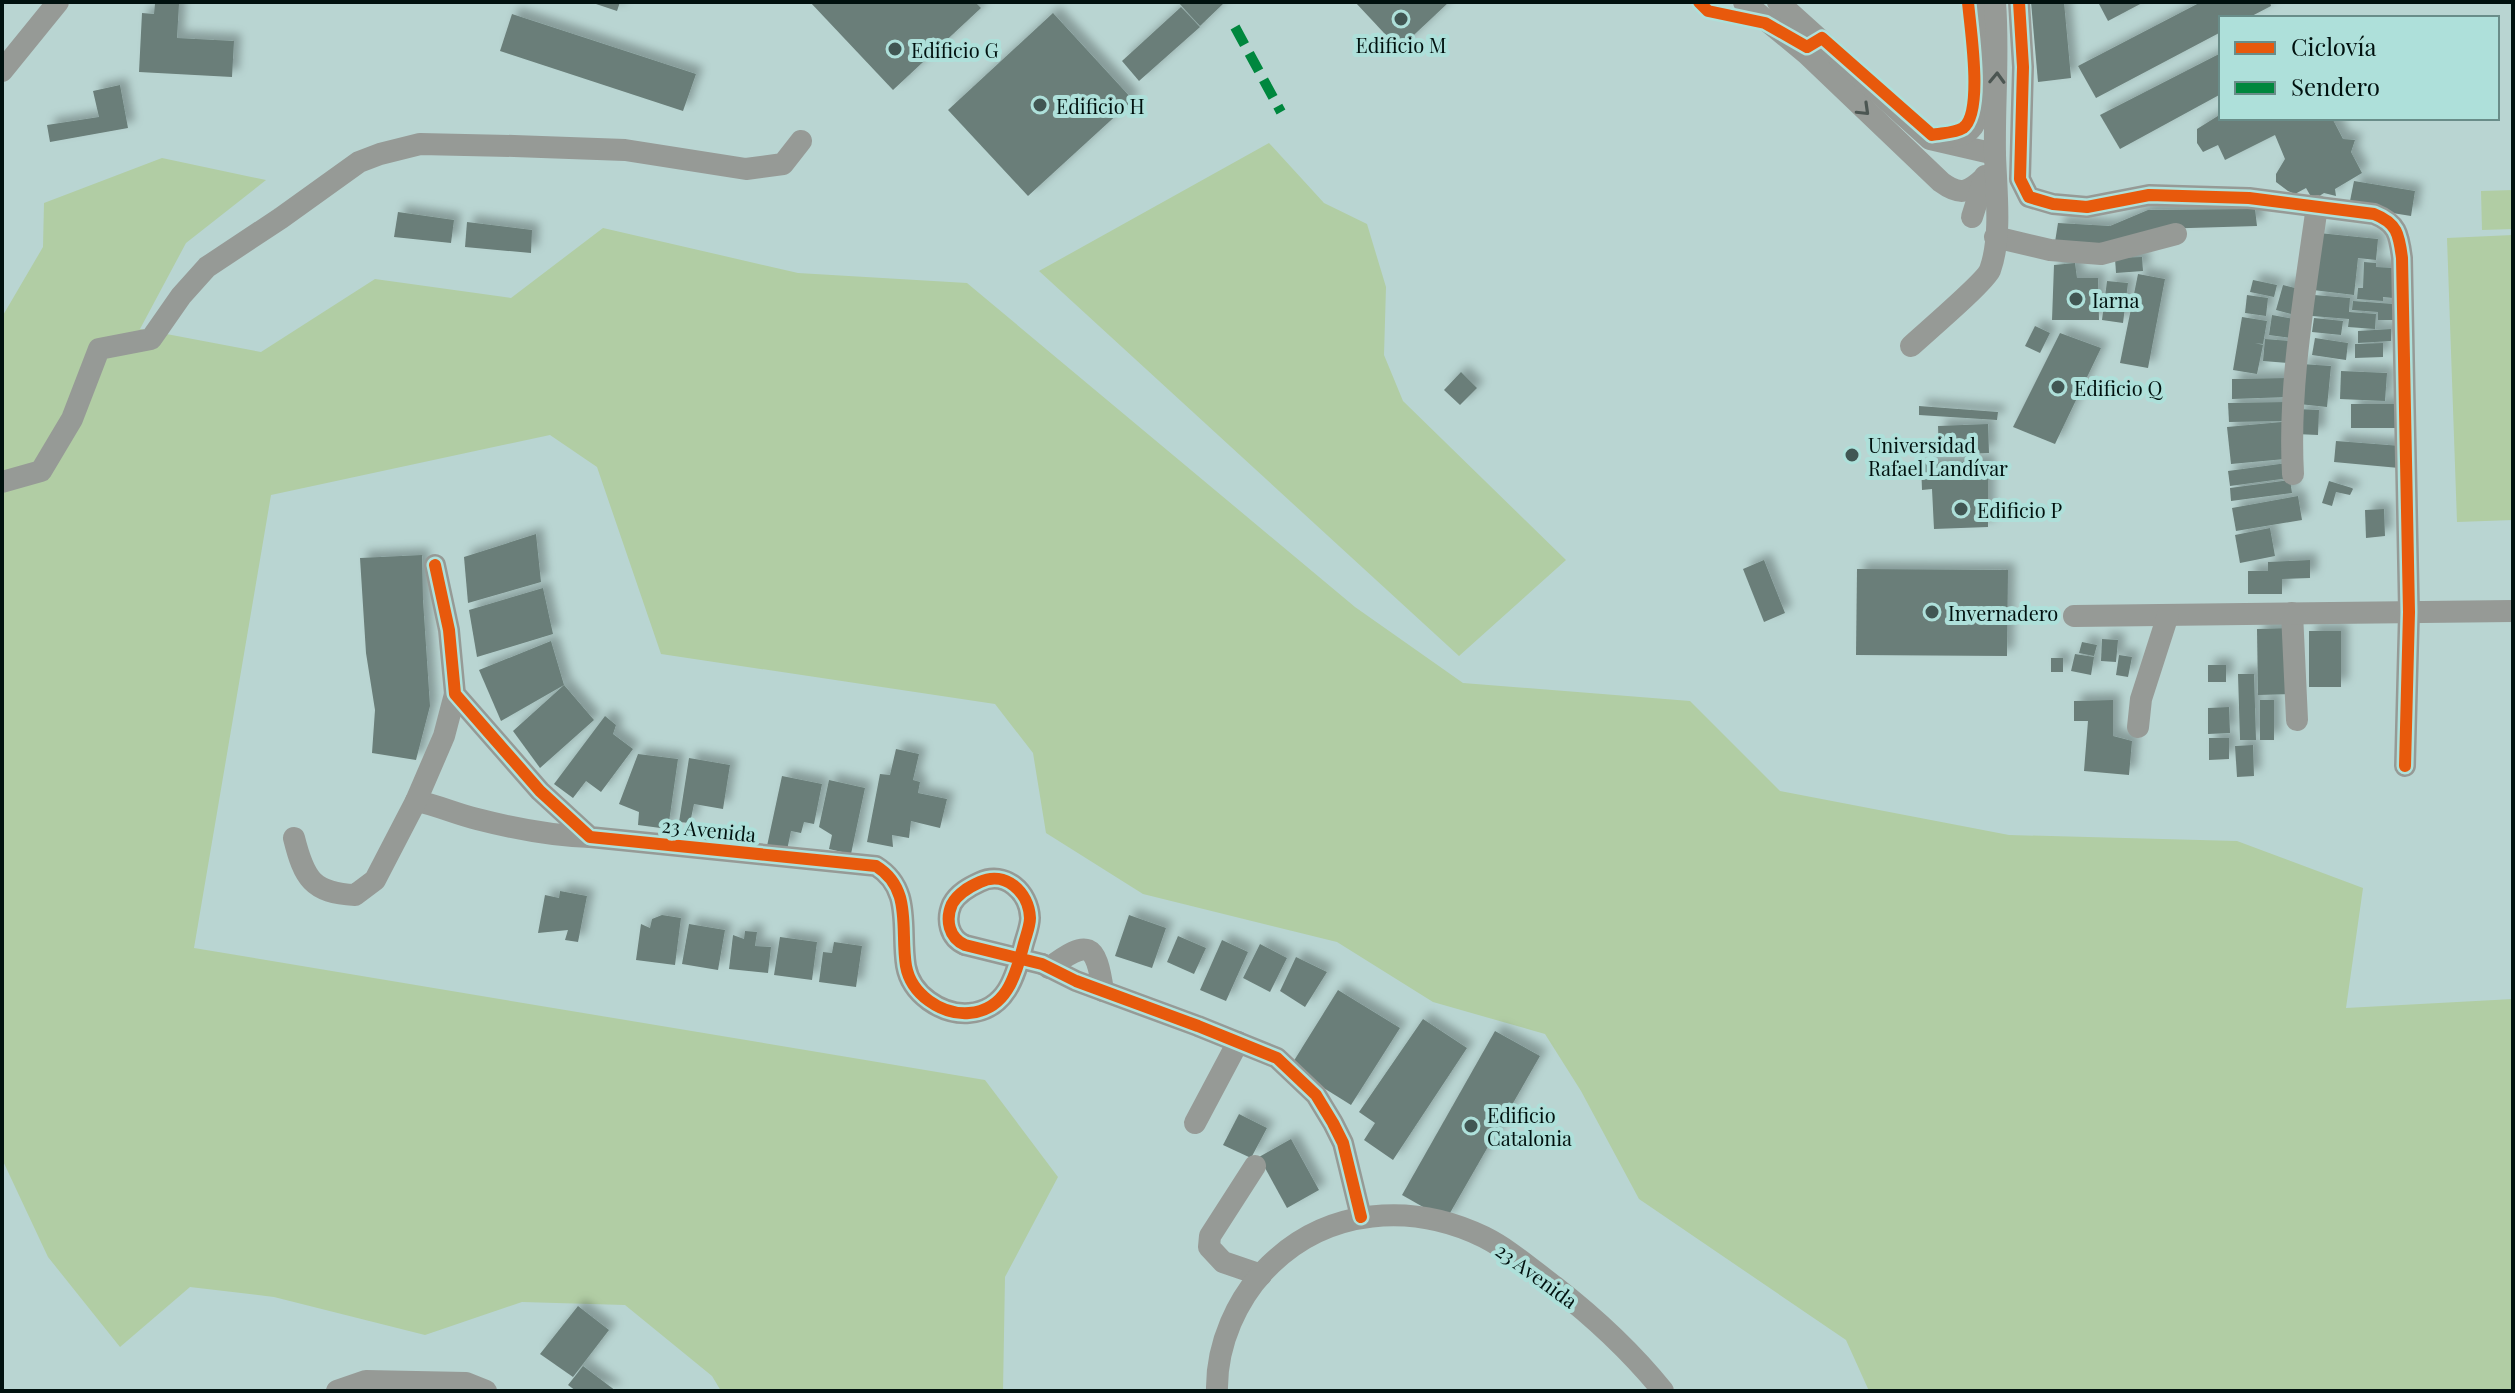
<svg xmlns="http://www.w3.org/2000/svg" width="2515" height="1393" font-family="'Playfair Display',serif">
<defs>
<filter id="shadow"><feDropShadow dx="7" dy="-7" stdDeviation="4" flood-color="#0004"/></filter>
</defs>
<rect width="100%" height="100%" fill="#b9d5d2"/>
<g fill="#b1cda4">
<path d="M 1269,143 L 1324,203 L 1367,224 L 1386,287 L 1384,355 L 1403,401 L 1566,560 L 1459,656 L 1039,271 Z"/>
<path d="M 162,158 L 266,180 L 186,243 L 140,329 L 261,352 L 375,279 L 511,298 L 603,228 L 798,273 L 967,283 L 1355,607 L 1463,683 L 1690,701 L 1780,791 L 2009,835 L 2237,841 L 2363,888 L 2346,1008 L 2513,999 L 2513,1391 L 1869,1391 L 1846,1340 L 1639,1199 L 1581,1091 L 1545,1034 L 1433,1002 L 1337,942 L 1143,894 L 1046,833 L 1033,753 L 995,704 L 661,654 L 597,467 L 550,435 L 271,495 L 194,948 L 985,1080 L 1058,1177 L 1005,1277 L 1003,1391 L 721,1391 L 712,1376 L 625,1305 L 522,1302 L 425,1335 L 274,1297 L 190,1287 L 120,1347 L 48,1257 L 2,1159 L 2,317 L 43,247 L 44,203 Z"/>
<path d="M 2513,190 L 2513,229 L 2482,230 L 2481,191 Z"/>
<path d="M 2513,235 L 2513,520 L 2457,522 L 2447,238 Z"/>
</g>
<g fill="#6a7e79" filter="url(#shadow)">
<path d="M 590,2 L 620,2 L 617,11 Z"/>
<path d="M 810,2 L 975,2 L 981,8 L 893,90 Z"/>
<path d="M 1178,2 L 1225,2 L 1200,26 Z"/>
<path d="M 1355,2 L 1449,2 L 1399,49 Z"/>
<path d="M 2031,2 L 2064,2 L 2071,78 L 2038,82 Z"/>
<path d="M 2098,2 L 2144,2 L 2108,21 Z"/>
<path d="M 2201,2 L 2270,2 L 2271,6 L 2248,18 L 2221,18 L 2221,32 L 2096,98 L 2078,66 Z"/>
<path d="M 155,3 L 179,4 L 177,38 L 234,41 L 232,77 L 139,72 L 142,13 L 154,14 Z"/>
<path d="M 1181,7 L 1200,27 L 1139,81 L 1122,61 Z"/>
<path d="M 1053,13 L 1133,100 L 1028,196 L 948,110 Z"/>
<path d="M 512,14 L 696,74 L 683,111 L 500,51 Z"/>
<path d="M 2221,53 L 2221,94 L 2120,149 L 2100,115 Z"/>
<path d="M 120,85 L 128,128 L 50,142 L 47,125 L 99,117 L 93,91 Z"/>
<path d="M 2221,114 L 2221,118 L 2332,118 L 2343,139 L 2355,140 L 2351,152 L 2362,173 L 2335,189 L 2336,196 L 2324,193 L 2313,200 L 2306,188 L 2295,194 L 2288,191 L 2276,182 L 2276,174 L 2285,159 L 2275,135 L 2225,160 L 2218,145 L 2203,152 L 2197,143 L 2197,129 Z"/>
<path d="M 2354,181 L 2415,191 L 2411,216 L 2349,206 Z"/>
<path d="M 2255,209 L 2257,226 L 2156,229 L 2115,247 L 2055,242 L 2058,223 L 2110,226 L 2148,210 Z"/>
<path d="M 398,212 L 454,220 L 451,243 L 394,237 Z"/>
<path d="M 467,222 L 532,230 L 531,253 L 465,247 Z"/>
<path d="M 2319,233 L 2378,239 L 2376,260 L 2358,258 L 2354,295 L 2313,290 Z"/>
<path d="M 2142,257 L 2143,271 L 2116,273 L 2115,258 Z"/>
<path d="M 2364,262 L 2376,263 L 2376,267 L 2394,268 L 2393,298 L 2383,297 L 2383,301 L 2357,299 L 2358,288 L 2363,288 Z"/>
<path d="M 2075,263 L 2077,278 L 2098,278 L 2099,320 L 2052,320 L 2054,265 Z"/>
<path d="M 2138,274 L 2165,279 L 2148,368 L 2120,363 Z"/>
<path d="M 2253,280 L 2277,285 L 2274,297 L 2250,292 Z"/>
<path d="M 2107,281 L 2128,283 L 2123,323 L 2102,320 Z"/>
<path d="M 2283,285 L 2299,289 L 2291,314 L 2276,310 Z"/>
<path d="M 2247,295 L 2268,298 L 2266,316 L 2245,313 Z"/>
<path d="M 2314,295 L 2350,298 L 2349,312 L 2376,314 L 2375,329 L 2348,327 L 2349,319 L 2312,316 Z"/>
<path d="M 2353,301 L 2394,304 L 2393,320 L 2378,320 L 2378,312 L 2352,310 Z"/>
<path d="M 2272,315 L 2294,319 L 2291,338 L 2269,335 Z"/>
<path d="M 2242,317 L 2267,321 L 2263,344 L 2255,343 L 2263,345 L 2257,374 L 2233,370 Z"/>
<path d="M 2314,318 L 2343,321 L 2341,335 L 2312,332 Z"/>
<path d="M 2035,326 L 2050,333 L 2040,353 L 2025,346 Z"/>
<path d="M 2391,329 L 2391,341 L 2358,343 L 2358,331 Z"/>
<path d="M 2060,333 L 2101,348 L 2055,444 L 2013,427 Z"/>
<path d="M 2315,338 L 2348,343 L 2346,360 L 2312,355 Z"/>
<path d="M 2265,339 L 2290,341 L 2288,363 L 2263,361 Z"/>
<path d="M 2383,343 L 2383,357 L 2355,358 L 2355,344 Z"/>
<path d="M 2302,364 L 2331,366 L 2327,407 L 2299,404 Z"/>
<path d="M 2341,371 L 2387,373 L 2385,401 L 2340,399 Z"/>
<path d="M 1461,372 L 1477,388 L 1460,405 L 1444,390 Z"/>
<path d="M 2288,378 L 2289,397 L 2232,399 L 2232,379 Z"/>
<path d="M 2287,402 L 2287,421 L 2229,422 L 2228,403 Z"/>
<rect x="2351" y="404" width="49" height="24"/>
<path d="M 1919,406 L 1998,412 L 1997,420 L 1919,415 Z"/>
<path d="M 2297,409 L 2319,410 L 2318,435 L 2296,434 Z"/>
<path d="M 2282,422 L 2285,459 L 2231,464 L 2227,427 Z"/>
<path d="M 1988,424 L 1989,453 L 1939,455 L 1938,426 Z"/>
<path d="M 2336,441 L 2401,446 L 2399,468 L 2334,462 Z"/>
<path d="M 1988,461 L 1988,527 L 1934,529 L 1932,489 L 1922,490 L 1921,463 Z"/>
<path d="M 2287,463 L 2289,478 L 2230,486 L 2228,471 Z"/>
<path d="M 2290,480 L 2292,493 L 2231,501 L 2230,488 Z"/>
<path d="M 2329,481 L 2352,488 L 2353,489 L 2350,495 L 2336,492 L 2332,506 L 2322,503 Z"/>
<path d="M 2298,496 L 2302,520 L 2236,531 L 2232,508 Z"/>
<path d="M 2384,509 L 2385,536 L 2366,538 L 2365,510 Z"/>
<path d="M 2270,528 L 2275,556 L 2240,563 L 2235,535 Z"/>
<path d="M 536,534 L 541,582 L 468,603 L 464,557 Z"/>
<path d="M 422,555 L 423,600 L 430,706 L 416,760 L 372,753 L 375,710 L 366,653 L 360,558 Z"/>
<path d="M 1764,560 L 1785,613 L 1764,622 L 1743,569 Z"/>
<path d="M 2310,560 L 2310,578 L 2282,579 L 2282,594 L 2248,594 L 2248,571 L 2268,571 L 2268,562 Z"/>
<path d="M 1857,569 L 2008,570 L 2007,656 L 1856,655 Z"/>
<path d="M 543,588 L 553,634 L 477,657 L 469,610 Z"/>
<path d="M 2291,628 L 2293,694 L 2258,695 L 2257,629 Z"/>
<rect x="2309" y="631" width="32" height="56"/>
<path d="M 2102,639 L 2118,640 L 2116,662 L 2101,661 Z"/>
<path d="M 551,641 L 564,685 L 501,721 L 479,670 Z"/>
<path d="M 2082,642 L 2097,645 L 2094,656 L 2079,653 Z"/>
<path d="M 2075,654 L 2094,657 L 2091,675 L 2071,671 Z"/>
<path d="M 2119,655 L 2132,657 L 2128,677 L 2116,675 Z"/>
<rect x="2051" y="658" width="12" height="14"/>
<rect x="2208" y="665" width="18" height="17"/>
<path d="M 2238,674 L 2254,674 L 2256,740 L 2240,740 Z"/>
<path d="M 564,685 L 594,720 L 540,768 L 513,731 Z"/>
<path d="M 2113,700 L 2113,736 L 2132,741 L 2129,775 L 2084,771 L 2088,721 L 2074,721 L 2074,701 Z"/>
<rect x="2260" y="700" width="14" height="40"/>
<path d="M 2229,707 L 2230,733 L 2208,734 L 2208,708 Z"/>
<path d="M 605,716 L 616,725 L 613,734 L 633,749 L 601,792 L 586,781 L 573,798 L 554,784 Z"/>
<path d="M 2209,738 L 2229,738 L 2229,759 L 2209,760 Z"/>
<path d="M 2253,745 L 2254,776 L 2237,777 L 2235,746 Z"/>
<path d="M 896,749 L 919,754 L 913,780 L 920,782 L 918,793 L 947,799 L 940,828 L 911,821 L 909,838 L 892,835 L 893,847 L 867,842 L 880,774 L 890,775 Z"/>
<path d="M 638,754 L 678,759 L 668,829 L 638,825 L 639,812 L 619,804 Z"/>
<path d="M 689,758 L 730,765 L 723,809 L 694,804 L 690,823 L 679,822 Z"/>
<path d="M 782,776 L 822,784 L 814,824 L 804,822 L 801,833 L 791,831 L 787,850 L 767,846 Z"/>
<path d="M 829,780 L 865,788 L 851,854 L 829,849 L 832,835 L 819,827 Z"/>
<path d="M 560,891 L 587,896 L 578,942 L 565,940 L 568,930 L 538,933 L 545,895 L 559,898 Z"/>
<path d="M 662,915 L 681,918 L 675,965 L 636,960 L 641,924 L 650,928 L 652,919 Z"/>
<path d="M 1129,915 L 1166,928 L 1152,968 L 1115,956 Z"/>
<path d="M 689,924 L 725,930 L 718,970 L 682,964 Z"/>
<path d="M 745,931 L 757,932 L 755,946 L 771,947 L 768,973 L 729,969 L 733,935 L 744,939 Z"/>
<path d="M 1178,936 L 1206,948 L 1194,974 L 1167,962 Z"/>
<path d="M 780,937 L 817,942 L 812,980 L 774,975 Z"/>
<path d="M 1222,940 L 1248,952 L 1226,1001 L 1200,990 Z"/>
<path d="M 834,942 L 862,946 L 856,987 L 819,982 L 823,952 L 832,953 Z"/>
<path d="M 1260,944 L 1287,958 L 1270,992 L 1243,978 Z"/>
<path d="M 1296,957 L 1327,972 L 1305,1007 L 1280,991 Z"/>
<path d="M 1338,990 L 1400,1028 L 1351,1105 L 1290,1067 Z"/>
<path d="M 1423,1019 L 1467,1048 L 1393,1160 L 1364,1140 L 1375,1123 L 1359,1112 Z"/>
<path d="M 1495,1031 L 1540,1056 L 1446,1220 L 1402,1195 Z"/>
<path d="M 1239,1114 L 1267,1128 L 1251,1158 L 1223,1145 Z"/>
<path d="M 1291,1139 L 1319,1190 L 1287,1208 L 1259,1157 Z"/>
<path d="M 578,1306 L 609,1330 L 573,1377 L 540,1354 Z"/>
<path d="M 583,1366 L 616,1391 L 576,1391 L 568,1385 Z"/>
</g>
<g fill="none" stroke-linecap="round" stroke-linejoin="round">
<g stroke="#969a96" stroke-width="22">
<path d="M 1744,2 L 1807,54 L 1941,182 C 1960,196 1968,193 1985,177"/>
<path d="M 1778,2 L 1930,139 L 1995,154"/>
<path d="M 2019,2 L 2023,67 L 2020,179 L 2029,197 L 2053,204 L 2087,207 L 2149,195 L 2249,198 L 2374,214 C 2397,223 2399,234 2402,258 L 2409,612 L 2405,766"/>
<path d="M 2,71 L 58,2"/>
<path d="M 1939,138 C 1951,136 1965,137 1973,126 C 1983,111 1976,23 1974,2"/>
<path d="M 1972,217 L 1985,176"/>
<path d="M 1995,237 L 2050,250 L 2101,254 L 2176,234"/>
<path d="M 1911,346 C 1925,333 1985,282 1990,270 C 2002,237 1996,189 1995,155 C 1994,103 1999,53 1995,2"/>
<path d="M 2293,474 C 2288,385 2305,294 2317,206"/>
<path d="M 2,482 L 41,471 L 72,419 L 99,349 L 151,339 L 181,296 L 207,267 L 281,218 L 359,162 L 380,154 L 420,144 L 514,146 L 625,150 L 746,169 L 783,164 L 801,141"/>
<path d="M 435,565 L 449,630 L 455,694 L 540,791 L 590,837 L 876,866 C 913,889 900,929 906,966 C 911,994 941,1015 969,1013 C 1006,1010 1015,977 1023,947 C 1025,938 1030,927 1030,918 C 1029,892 1005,870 980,882 C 969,887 958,893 952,904 C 945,920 949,938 965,945"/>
<path d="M 2292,613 L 2297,720"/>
<path d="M 2074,616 L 2513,611"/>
<path d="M 2138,727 L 2141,699 L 2168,615"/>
<path d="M 416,801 C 437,805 456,814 477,819 C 512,828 554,836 590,837"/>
<path d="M 294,838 C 304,878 312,893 355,895 L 375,880 L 416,801 L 444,736 L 455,694"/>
<path d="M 1042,964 L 1076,981 L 1198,1026 L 1277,1058 L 1316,1095 L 1333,1123 L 1343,1143 L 1361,1217"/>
<path d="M 1049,968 C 1088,939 1096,942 1103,991"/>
<path d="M 1195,1123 L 1238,1042"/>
<path d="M 1255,1166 L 1210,1236 L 1209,1247 L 1223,1262 L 1261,1275"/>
<path d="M 337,1391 L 366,1381 L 466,1383 L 486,1391"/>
<path d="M 1217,1391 C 1216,1345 1237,1297 1270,1265 C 1328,1208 1412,1202 1484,1237 C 1510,1250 1531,1269 1554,1286 C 1595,1318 1630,1350 1663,1391"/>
</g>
<path stroke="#969a96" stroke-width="22" d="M 965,945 L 1042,964"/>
<path stroke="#00873e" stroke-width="10" stroke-dasharray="20 10" stroke-linecap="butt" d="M 1235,27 L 1281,112"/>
<defs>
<g id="cycleway">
<path d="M 1699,2 L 1708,11 L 1765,23 L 1807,47 L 1822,38 L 1932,135 C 1941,133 1955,133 1963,128 C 1984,113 1970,27 1968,2"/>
<path d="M 2019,2 L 2023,67 L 2020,179 L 2029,197 L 2053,204 L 2087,207 L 2149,195 L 2249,198 L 2374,214 C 2397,223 2399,234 2402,258 L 2409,612 L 2405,766"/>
<path d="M 435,565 L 449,630 L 455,694 L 540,791 L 590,837 L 876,866 C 913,889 900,929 906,966 C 911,994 941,1015 969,1013 C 1006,1010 1015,977 1023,947 C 1025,938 1030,927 1030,918 C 1029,892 1005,870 980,882 C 969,887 958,893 952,904 C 945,920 949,938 965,945 L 1042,964 L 1076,981 L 1198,1026 L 1277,1058 L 1316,1095 L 1333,1123 L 1343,1143 L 1361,1217"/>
</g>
</defs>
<use href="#cycleway" stroke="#aee0da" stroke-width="17"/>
<use href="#cycleway" stroke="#e8590c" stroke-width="12"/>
</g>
<defs><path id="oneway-chevron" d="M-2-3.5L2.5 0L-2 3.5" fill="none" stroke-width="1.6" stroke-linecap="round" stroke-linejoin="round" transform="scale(2)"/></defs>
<g stroke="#4c5652">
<use href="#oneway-chevron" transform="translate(1997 78) rotate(-88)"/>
<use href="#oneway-chevron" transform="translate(1864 110) rotate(44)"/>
</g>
<g fill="#415653" stroke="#aee0da" stroke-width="3">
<circle cx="1401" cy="19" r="8"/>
<circle cx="895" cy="49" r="8"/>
<circle cx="1040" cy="105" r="8"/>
<circle cx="2076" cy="299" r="8"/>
<circle cx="2058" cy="387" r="8"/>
<circle cx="1852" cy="455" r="8"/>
<circle cx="1961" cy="509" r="8"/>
<circle cx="1932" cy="612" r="8"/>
<circle cx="1471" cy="1126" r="8"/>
</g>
<g text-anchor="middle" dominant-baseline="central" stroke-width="8" stroke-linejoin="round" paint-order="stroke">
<g font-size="20" fill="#01110f" stroke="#aee0da" text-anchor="start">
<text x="1401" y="44" text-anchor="middle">Edificio M</text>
<text x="911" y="49">Edificio G</text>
<text x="1056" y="105">Edificio H</text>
<text x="2092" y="299">Iarna</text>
<text x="2074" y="387">Edificio Q</text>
<text x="1868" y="444">Universidad<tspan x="1868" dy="23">Rafael Landívar</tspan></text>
<text x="1977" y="509">Edificio P</text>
<text x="1948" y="612">Invernadero</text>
<text x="1487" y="1114">Edificio<tspan x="1487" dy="23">Catalonia</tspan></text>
</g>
<g font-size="20" fill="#01110f" stroke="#aee0da">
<text transform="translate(709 829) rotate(6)">23 Avenida</text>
<text transform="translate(1537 1275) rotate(36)">23 Avenida</text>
</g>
</g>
<rect width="2515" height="1393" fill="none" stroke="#01110f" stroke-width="8"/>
<rect x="2219" y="16" width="280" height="104" fill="#aee0da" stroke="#698d89" stroke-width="2"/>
<rect x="2235" y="42" width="40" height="12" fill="#e8590c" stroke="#698d89" stroke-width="2"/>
<text x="2291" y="56" font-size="24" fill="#01110f">Ciclovía</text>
<rect x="2235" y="82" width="40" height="12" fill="#00873e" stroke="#698d89" stroke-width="2"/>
<text x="2291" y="96" font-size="24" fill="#01110f">Sendero</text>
</svg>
